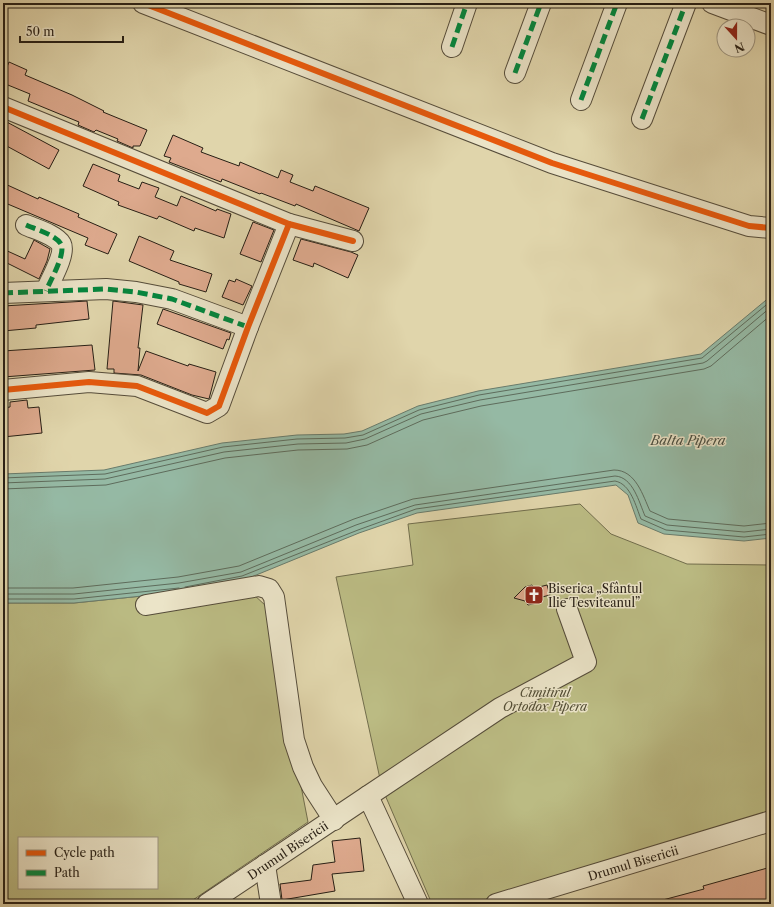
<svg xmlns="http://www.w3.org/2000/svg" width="774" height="907" font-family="'Libre Caslon Text',serif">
<rect width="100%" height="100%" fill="#e0d5ab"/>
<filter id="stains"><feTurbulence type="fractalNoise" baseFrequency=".005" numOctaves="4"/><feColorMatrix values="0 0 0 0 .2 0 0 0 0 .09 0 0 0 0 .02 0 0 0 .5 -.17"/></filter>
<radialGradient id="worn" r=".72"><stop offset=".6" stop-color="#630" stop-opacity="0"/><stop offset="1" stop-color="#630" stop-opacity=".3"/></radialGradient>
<g fill="#bbbb83" stroke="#716d4c" fill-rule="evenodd">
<path d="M 580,504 L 611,534 L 687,564 L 771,565 L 771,816 L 476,904 L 432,904 L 382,788 L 336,577 L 413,565 L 408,524 Z"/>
<path d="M 181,592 L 252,593 L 266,606 L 308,822 L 187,904 L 3,904 L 3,603 L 74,603 ZM 19,838 L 157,838 L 157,888 L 19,888 Z"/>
</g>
<path fill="#95b9a4" stroke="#697b6b" d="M 771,296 L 771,538 L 744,541 L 664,534 L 638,523 L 628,495 L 616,485 L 417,513 L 359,533 L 244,580 L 181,592 L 74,603 L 3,603 L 3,474 L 104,470 L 222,443 L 297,435 L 344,434 L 362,431 L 418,406 L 478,391 L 701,354 Z"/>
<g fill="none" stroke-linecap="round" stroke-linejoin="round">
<g stroke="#5e6c5c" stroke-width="1">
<path d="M 3,478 L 105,474 L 223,447 L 297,439 L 345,438 L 363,435 L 419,410 L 479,395 L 702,358 L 771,301"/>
<path d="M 3,483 L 105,479 L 224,452 L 298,444 L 346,443 L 365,439 L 421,414 L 480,400 L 703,363 L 707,361 L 771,307"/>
<path d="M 3,489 L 106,485 L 225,458 L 298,450 L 347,449 L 367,445 L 423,420 L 481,406 L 704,369 L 711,366 L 771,315"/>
<path d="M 185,587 L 242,576 L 358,530 L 416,509 L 615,481 C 631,484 636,507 641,519 L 666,530 L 744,537 L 771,534"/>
<path d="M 3,588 L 73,588 L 178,577 L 239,566 L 354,519 L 413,499 L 614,470 C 636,470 643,496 650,511 L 668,519 L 744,526 L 771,523"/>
<path d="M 3,594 L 74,594 L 179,583 L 241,572 L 356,525 L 415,505 L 615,476 C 633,477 639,502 645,516 L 667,525 L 744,532 L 771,529"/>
<path d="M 3,599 L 74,599 L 179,588"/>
</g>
</g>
<g fill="#deaa8e" stroke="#271f15">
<path d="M 9,62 L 27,70 L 25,75 L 72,95 L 104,111 L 103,112 L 147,130 L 140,146 L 133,146 L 133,148 L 117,141 L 118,139 L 96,130 L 94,132 L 78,125 L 79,122 L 28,101 L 30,94 L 3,83 L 3,77 Z"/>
<path d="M 3,120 L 59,150 L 49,169 L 3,144 Z"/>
<path d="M 173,135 L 203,148 L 201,152 L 239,166 L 240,162 L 278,178 L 281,170 L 293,175 L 290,182 L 313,191 L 315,186 L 369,208 L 359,231 L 296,204 L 295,206 L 261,193 L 260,194 L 222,179 L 221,182 L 169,162 L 171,158 L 164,156 Z"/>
<path d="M 93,164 L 120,175 L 118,181 L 139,189 L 142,182 L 159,188 L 155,197 L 177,206 L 181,196 L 216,211 L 217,209 L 231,214 L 224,238 L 195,228 L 194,231 L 159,216 L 157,219 L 118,205 L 119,202 L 83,186 Z"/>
<path d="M 3,183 L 38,199 L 39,197 L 79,214 L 78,217 L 117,234 L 108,254 L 85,245 L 88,238 L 3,202 Z"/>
<path d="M 253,222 L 274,230 L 261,262 L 240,254 Z"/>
<path d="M 139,236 L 174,251 L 170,260 L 212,274 L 206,292 L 179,284 L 179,282 L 129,261 Z"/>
<path d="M 301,239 L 351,252 L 358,255 L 348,278 L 314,263 L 313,267 L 293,260 Z"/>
<path d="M 34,240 L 50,249 L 47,261 L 39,279 L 3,261 L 3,249 L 25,259 Z"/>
<path d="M 236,279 L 252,286 L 243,305 L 222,297 L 229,280 L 235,282 Z"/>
<path d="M 87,301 L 89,319 L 36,325 L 36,328 L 3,331 L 3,306 Z"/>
<path d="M 113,301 L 143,305 L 138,348 L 140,348 L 138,371 L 146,351 L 188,366 L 189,364 L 216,372 L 209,399 L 192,395 L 141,375 L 114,373 L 114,369 L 107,369 Z"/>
<path d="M 163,309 L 231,333 L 229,340 L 227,339 L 223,349 L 157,324 Z"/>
<path d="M 92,345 L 95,370 L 3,377 L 3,351 Z"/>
<path d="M 27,400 L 28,408 L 39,407 L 42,433 L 3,437 L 3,408 L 10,407 L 10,402 Z"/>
<path d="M 532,585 L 535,588 L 547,585 L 550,595 L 538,598 L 537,603 L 528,605 L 525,601 L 514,598 L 525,587 Z"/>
<path d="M 360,838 L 364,871 L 332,874 L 335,891 L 282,900 L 280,884 L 311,880 L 313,865 L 335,862 L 332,841 Z"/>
<path d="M 771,867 L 771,904 L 660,904 L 659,901 L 704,889 L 703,886 Z"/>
</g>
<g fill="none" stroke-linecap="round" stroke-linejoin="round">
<defs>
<g id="minor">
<path d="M 143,3 L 552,163 L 749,226 L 771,228"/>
<path d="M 712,3 L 771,25"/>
<path d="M 452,47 L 467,3"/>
<path d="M 515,73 L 541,3"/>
<path d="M 581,100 L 617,3"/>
<path d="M 3,107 L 289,224 L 353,241"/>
<path d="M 642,119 L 686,3"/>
<path d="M 26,225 C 35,229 56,235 61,244 C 66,254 50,281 46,291"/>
<path d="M 3,293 L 106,289 L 136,292 L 172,299 L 248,327"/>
<path d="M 3,390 L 89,382 L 137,386 L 207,413 L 219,406 L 248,327 L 289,224"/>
<path d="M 146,605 L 259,586 L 269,589 L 274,597 L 294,740 L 303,767 L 312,786 L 334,820"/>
<path d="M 368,796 L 500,708 L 586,662 L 567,609"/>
<path d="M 265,865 L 271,904"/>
<path id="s1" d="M 207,904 L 368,796 L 418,904"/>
<path id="s2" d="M 496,904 L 771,821"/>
</g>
</defs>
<use href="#minor" stroke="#554c3a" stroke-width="22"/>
<use href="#minor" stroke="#ebe4c8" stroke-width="20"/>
<g stroke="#00873e" stroke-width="5" stroke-dasharray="10 5" stroke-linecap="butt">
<path d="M 452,47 L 467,3"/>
<path d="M 515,73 L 541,3"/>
<path d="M 581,100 L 617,3"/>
<path d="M 642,119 L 686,3"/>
<path d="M 26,225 C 35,229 56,235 61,244 C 66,254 50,281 46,291"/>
<path d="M 3,293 L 106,289 L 136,292 L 172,299 L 248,327"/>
</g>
<defs>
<g id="cycleway">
<path d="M 143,3 L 552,163 L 749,226 L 771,228"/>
<path d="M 3,107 L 289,224 L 353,241"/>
<path d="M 3,390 L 89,382 L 137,386 L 207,413 L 219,406 L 248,327 L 289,224"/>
</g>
</defs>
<use href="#cycleway" stroke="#ebe4c8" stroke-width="8"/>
<use href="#cycleway" stroke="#e8590c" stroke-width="6"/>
</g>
<defs>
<symbol id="church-square" viewBox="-11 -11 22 22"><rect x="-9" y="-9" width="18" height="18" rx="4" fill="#8f2418" stroke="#ebe4c8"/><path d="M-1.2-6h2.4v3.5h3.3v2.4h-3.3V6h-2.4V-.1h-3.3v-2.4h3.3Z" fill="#fff"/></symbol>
</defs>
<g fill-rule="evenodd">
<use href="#church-square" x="523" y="584" width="22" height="22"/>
</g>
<g text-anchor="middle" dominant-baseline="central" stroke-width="3" stroke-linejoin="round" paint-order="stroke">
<g font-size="12" fill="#271f15" stroke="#ebe4c8" text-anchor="start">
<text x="548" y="588">Biserica „Sfântul<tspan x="548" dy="14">Ilie Tesviteanul”</tspan></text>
</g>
<g font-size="12" font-style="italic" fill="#534e36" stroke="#ebe4c8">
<text x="545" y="692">Cimitirul<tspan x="545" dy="14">Ortodox Pipera</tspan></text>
</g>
<g font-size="12" fill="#271f15" stroke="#ebe4c8">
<text stroke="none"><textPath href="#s1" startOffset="97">Drumul Bisericii</textPath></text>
<text stroke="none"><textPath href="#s2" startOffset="143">Drumul Bisericii</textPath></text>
</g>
<g font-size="13" font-style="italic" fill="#484d40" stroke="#ebe4c8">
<text x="688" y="440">Balta Pipera</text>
</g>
</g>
<rect width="774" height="907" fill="none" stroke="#e0d5ab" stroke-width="16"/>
<rect x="4" y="4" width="766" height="899" fill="none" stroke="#271f15" stroke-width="2"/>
<rect x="8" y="8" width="758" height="891" fill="none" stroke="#271f15"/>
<rect x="18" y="837" width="140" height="52" fill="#ebe4c8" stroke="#9d9580"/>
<rect x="26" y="850" width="20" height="6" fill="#e8590c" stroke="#9d9580"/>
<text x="54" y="857" font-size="12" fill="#271f15">Cycle path</text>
<rect x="26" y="870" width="20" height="6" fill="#00873e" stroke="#9d9580"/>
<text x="54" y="877" font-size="12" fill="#271f15">Path</text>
<g transform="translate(736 38) rotate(159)"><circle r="19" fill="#ebe4c8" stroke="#9d9580"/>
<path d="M0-3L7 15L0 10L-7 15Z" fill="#8f2418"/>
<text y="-6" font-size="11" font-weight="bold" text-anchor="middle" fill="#271f15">N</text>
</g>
<path d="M20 36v6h103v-6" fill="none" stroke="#271f15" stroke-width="2"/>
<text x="26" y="36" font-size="12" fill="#271f15" stroke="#ebe4c8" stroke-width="3" paint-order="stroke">50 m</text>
<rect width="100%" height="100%" filter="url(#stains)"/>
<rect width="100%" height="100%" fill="url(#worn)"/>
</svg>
